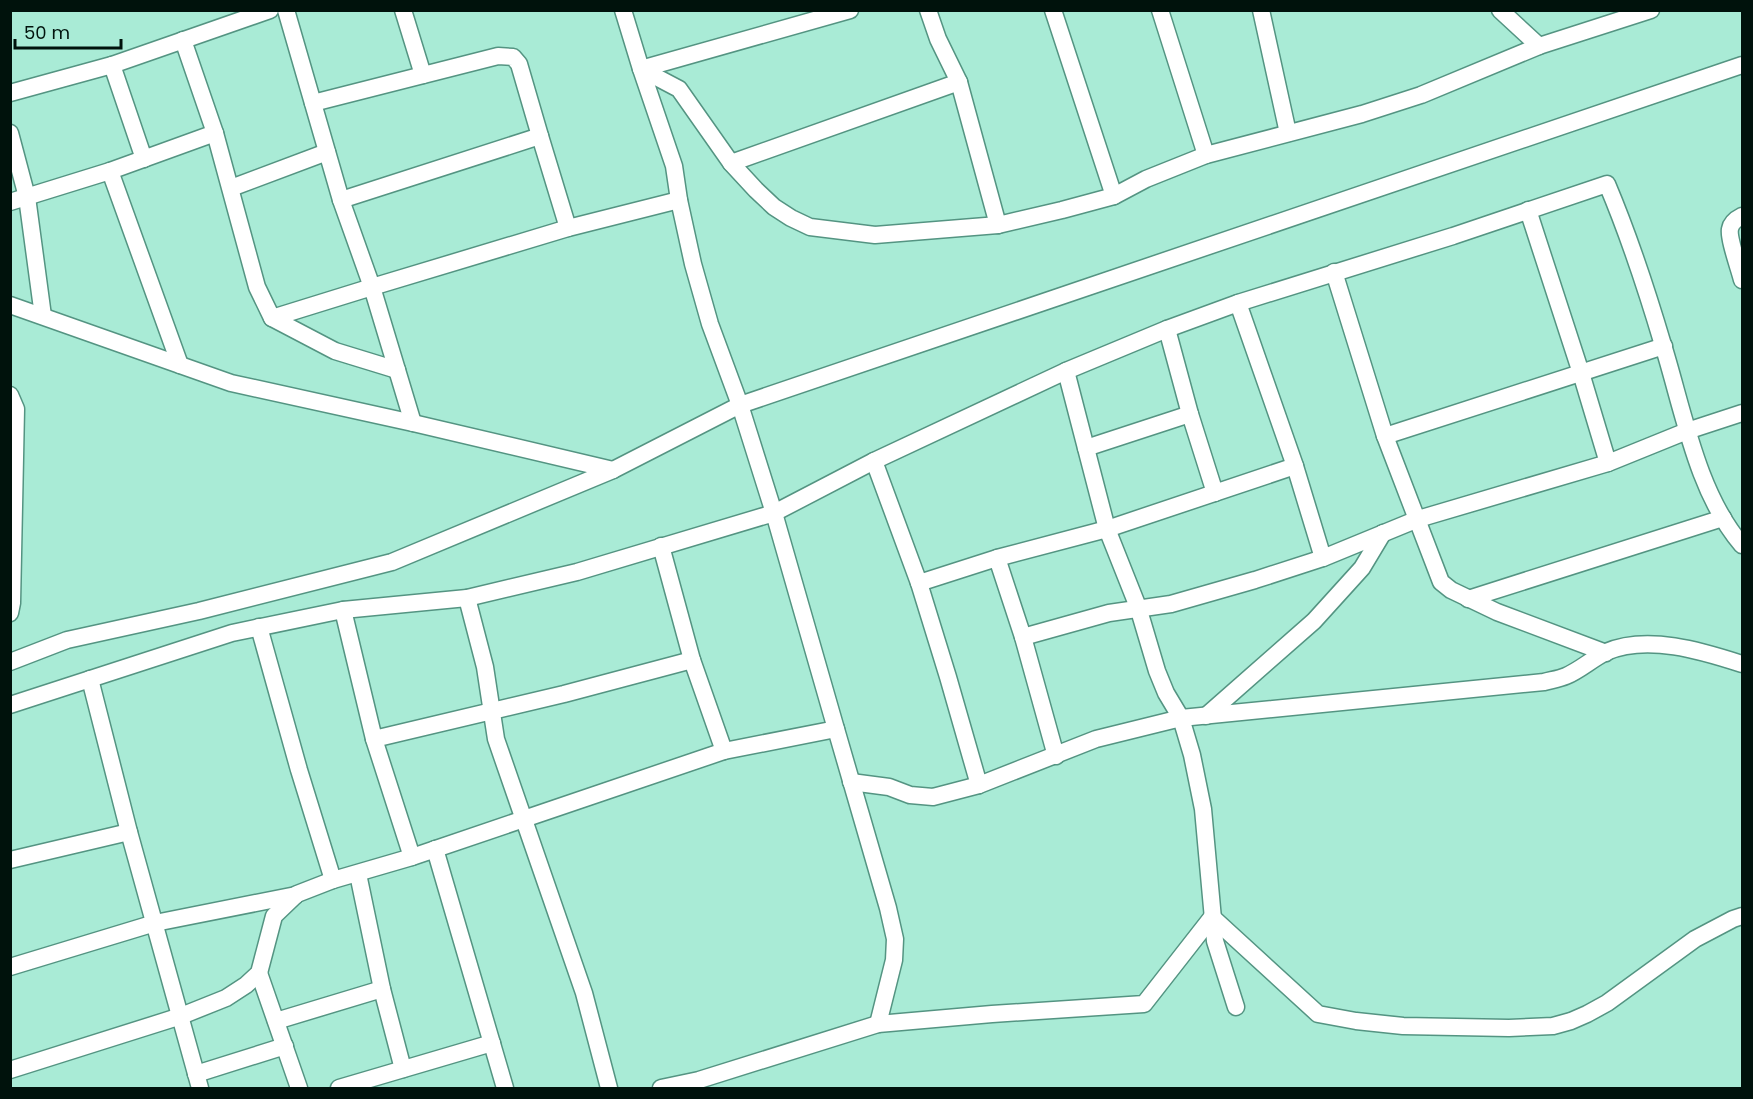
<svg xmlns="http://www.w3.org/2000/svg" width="1753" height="1099" font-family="Poppins,sans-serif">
<rect width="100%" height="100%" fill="#a9ebd6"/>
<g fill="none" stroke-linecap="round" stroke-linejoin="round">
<defs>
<g id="street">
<path d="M 286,10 L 341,200 L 372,287 L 568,228 L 679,200"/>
<path d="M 403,10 L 423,75"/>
<path d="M 623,10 L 641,69 L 679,89 L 731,163 L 756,190 L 774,207 L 791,218 L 810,227 L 875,235 L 998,225 L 1062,210 L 1114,196 L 1146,179 L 1206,155 L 1362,114 L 1421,95 L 1539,46 L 1651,10"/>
<path d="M 850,10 L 641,69 L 674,166 L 679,200 L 693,264 L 710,324 L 740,405 L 774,513 L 836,729 L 888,908 L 895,939 L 894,960 L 878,1024"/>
<path d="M 928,10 L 938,39 L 959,82 L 998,225"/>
<path d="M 1053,10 L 1114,196"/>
<path d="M 1160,10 L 1206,155"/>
<path d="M 1261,10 L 1288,133"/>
<path d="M 1500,10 L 1539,46"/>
<path d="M 183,40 L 215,133 L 257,287 L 272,318 L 335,351 L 397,370"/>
<path d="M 112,65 L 144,159"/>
<path d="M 10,93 L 112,65 L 270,10"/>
<path d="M 313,103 L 498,56 L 513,57 L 519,64 L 540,136 L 568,228"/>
<path d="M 10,133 L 27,197 L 43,316"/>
<path d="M 731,163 L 959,82"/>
<path d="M 110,171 L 180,365"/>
<path d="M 231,188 L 327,152"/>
<path d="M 341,200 L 540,136"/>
<path d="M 10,202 L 110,171 L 215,133"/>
<path d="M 1528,210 L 1581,373 L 1608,463"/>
<path d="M 1742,216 C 1736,219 1731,223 1730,229 C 1728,238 1740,271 1742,280"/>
<path d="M 1334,272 L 1385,436 L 1441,582 L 1451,590 L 1497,612 L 1606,653"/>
<path d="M 1238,303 L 1295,466 L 1323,558"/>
<path d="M 10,305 L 231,383 L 413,423 L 613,470"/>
<path d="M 272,318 L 372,287 L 413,423"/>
<path d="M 1167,329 L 1190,414 L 1215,493"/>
<path d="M 1066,371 L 1107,529 L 1138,607 L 1157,671 L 1166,693 L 1181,718 L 1192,755 L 1203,809 L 1215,941 L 1236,1007"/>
<path d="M 10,395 L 16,409 L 12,603 L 10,613"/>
<path d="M 1385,436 L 1664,346"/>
<path d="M 1086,448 L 1190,414"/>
<path d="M 874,461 L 919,583 L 948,677 L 979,785"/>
<path d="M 661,546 L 692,660 L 724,751"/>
<path d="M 997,558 L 1023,637 L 1056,756"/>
<path d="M 919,583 L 997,558 L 1107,529 L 1295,466"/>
<path d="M 467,598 L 485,667 L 496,739 L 584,993 L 609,1088"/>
<path d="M 1468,599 L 1723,518"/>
<path d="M 343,610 L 374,739 L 412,857"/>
<path d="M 259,627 L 299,770 L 333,880"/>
<path d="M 1023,637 L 1109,613 L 1171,604 L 1255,580 L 1323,558 L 1418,519 L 1608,463 L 1687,431 L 1742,413"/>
<path d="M 10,662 L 67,640 L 199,611 L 392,562 L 613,470 L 740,405 L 1742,65"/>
<path d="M 90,679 L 129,832 L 200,1088"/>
<path d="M 10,705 L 232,633 L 343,610 L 467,598 L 577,572 L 774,513 L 874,461 L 1066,371 L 1167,329 L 1238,303 L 1453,236 L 1607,184 C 1629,236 1647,291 1663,345 C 1683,409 1697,493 1742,545"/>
<path d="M 1206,716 L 1314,621 L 1362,568 L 1383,533"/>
<path d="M 374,739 L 564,694 L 692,660"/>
<path d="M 851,782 L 889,787 L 910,795 L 933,797 L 979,785 L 1096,739 L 1181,718 L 1544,682 C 1551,680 1559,679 1566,676 C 1580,670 1592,659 1606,652 C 1647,634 1702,651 1742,664"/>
<path d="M 435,849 L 505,1088"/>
<path d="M 10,860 L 129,832"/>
<path d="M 358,874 L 382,989 L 403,1069"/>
<path d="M 10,967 L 155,923 L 296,895"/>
<path d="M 259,973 L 299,1088"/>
<path d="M 276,1021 L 382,989"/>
<path d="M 10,1070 L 181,1016 L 226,998 L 246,985 L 259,973 L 274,916 L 297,894 L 333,880 L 412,857 L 724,751 L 836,729"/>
<path d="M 196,1074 L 285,1046"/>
<path d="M 339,1088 L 492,1043"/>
<path d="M 661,1088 L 699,1080 L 878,1024 L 992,1014 L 1144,1004 L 1212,917 L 1318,1014 L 1356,1021 L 1403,1026 L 1509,1028 L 1553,1026 L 1571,1021 L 1587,1014 L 1607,1003 L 1695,939 L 1733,919 L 1742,916"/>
</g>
</defs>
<use href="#street" stroke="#549482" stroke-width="19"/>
<use href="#street" stroke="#fff" stroke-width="16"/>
</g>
<rect width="1753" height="1099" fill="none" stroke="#00120c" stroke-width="24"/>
<path d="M15 39v9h106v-9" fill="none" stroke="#00120c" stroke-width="3"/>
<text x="24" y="39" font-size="18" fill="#00120c" stroke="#a9ebd6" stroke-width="4.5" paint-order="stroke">50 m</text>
</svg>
